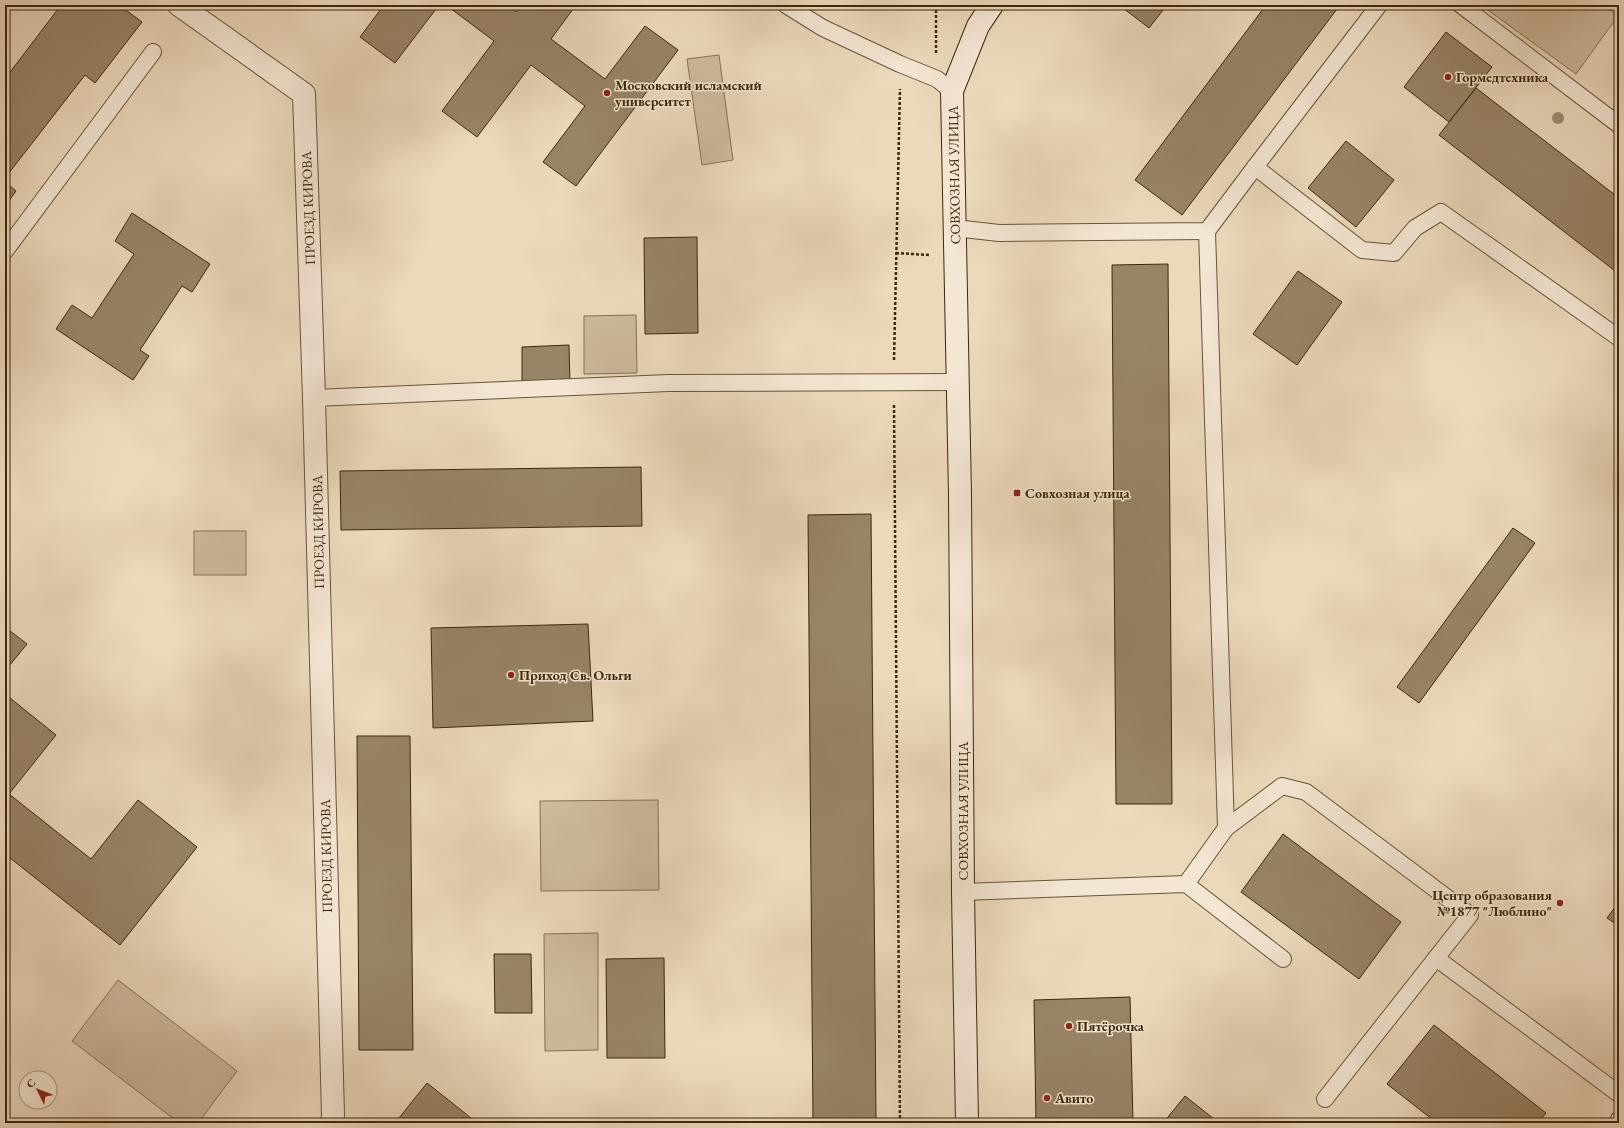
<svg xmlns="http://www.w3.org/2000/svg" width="1624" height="1128" font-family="'EB Garamond',serif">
<rect width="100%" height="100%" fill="#ecd9bc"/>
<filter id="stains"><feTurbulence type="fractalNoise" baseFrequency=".005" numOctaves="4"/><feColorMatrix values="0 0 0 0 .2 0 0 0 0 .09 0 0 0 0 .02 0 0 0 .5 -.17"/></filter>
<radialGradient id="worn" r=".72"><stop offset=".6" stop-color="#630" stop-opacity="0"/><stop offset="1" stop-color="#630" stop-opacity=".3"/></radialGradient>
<g fill="#cebb9e" stroke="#857254">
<path d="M 1481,5 L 1603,5 L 1618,16 L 1576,74 Z"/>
<path d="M 719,55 L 733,160 L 702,165 L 687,59 Z"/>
<path d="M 636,315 L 637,373 L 584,374 L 584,316 Z"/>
<rect x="194" y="531" width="52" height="44"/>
<path d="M 658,800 L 659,890 L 541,891 L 540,801 Z"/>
<path d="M 598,933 L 598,1050 L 545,1051 L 544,934 Z"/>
<path d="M 118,980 L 237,1071 L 198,1123 L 179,1123 L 72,1041 Z"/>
</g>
<g fill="#988467" stroke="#3c280b">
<path d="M 61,5 L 119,5 L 142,22 L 95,83 L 85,75 L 5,178 L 5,79 Z"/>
<path d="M 384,5 L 439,5 L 395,63 L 360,37 Z"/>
<path d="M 446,5 L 506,5 L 516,12 L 521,5 L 576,5 L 551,39 L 605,79 L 645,26 L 678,50 L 576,186 L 543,162 L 585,106 L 531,65 L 477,137 L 442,111 L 494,41 Z"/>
<path d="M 1119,5 L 1167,5 L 1149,28 Z"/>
<path d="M 1266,5 L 1340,5 L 1182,215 L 1135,180 Z"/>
<path d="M 1446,32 L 1492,67 L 1449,122 L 1404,87 Z"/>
<path d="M 1476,88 L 1619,198 L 1619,274 L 1439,135 Z"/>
<path d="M 1346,141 L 1394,180 L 1356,227 L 1308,188 Z"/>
<path d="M 5,182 L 16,191 L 5,206 Z"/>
<path d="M 132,213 L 210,264 L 192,292 L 182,286 L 140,350 L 149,356 L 133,380 L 56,329 L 72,305 L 92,318 L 134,254 L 115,241 Z"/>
<path d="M 697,237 L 698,333 L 645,334 L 644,238 Z"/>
<path d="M 1168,264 L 1172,804 L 1116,804 L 1112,265 Z"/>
<path d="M 1298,271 L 1342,302 L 1297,365 L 1253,334 Z"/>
<path d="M 569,345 L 570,382 L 522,383 L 522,347 Z"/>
<path d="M 641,467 L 642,526 L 341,530 L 340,471 Z"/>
<path d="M 871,514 L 876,1123 L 813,1123 L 808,515 Z"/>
<path d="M 1513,528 L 1535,543 L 1419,703 L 1397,687 Z"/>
<path d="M 588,624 L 593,721 L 433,728 L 431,628 Z"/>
<path d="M 5,627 L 27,644 L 5,671 Z"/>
<path d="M 5,694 L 56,735 L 9,794 L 91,859 L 138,800 L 197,847 L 120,945 L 5,854 Z"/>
<path d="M 357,736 L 410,736 L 413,1050 L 359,1050 Z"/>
<path d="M 1283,834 L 1401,922 L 1359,979 L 1241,892 Z"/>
<path d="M 1619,902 L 1619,926 L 1607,918 Z"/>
<path d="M 494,954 L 531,954 L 532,1013 L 495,1013 Z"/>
<path d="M 664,958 L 665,1058 L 607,1058 L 606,959 Z"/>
<path d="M 1130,997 L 1133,1123 L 1036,1123 L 1034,1000 Z"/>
<path d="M 1434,1025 L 1546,1113 L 1538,1123 L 1437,1123 L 1387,1084 Z"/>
<path d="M 427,1083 L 466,1114 L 477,1123 L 395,1123 Z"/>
<path d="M 1185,1096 L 1219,1123 L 1164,1122 Z"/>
</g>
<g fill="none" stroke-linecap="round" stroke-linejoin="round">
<defs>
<g id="lane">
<path d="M 786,5 L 823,28 L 900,64 L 937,79 L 952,91"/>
<path d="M 1461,5 L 1619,125"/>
<path d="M 1255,167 L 1362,250 L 1394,253 L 1415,228 L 1441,212 L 1619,338"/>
<path d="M 955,228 L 999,233 L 1207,231 L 1255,167 L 1379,5"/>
<path d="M 5,251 L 153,52"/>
<path d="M 314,398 L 669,383 L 958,382"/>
<path d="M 1226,828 L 1282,786 L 1306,792 L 1470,915 L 1325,1099"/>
<path d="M 1186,884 L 1226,828 L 1207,231"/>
<path d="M 963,892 L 1186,884 L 1283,959"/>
<path d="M 1436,958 L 1619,1094"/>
<path d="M 1618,1123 L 1619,1119"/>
</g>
<path id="street" d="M 179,5 L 304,94 L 314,398 L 333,1115 L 332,1123"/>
<path id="secondary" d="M 967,1123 L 963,892 L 960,495 L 952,91 L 978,26 L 992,5"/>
</defs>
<use href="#lane" stroke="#685437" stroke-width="18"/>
<use href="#street" stroke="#685437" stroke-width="24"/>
<use href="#secondary" stroke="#3c280b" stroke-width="24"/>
<g stroke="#3c280b" stroke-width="2.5" stroke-dasharray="3 2" stroke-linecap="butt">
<path d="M 936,5 L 936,54"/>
<path d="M 896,253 L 929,255"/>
<path d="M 894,360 L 900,89"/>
<path d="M 894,405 L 900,1123"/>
</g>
<use href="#lane" stroke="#f3e6d3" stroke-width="16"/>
<use href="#street" stroke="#f3e6d3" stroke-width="22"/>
<use href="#secondary" stroke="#f3e6d3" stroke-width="22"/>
</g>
<circle fill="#9f8c6f" cx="1558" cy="118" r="6"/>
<g fill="#8f2418" stroke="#f3e6d3" stroke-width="1.5">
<circle cx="1448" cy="77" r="4"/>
<circle cx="607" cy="93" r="4"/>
<rect x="1013" y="489" width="8" height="8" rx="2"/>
<circle cx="511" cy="675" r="4"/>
<circle cx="1560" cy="903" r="4"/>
<circle cx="1069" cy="1026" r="4"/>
<circle cx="1047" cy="1098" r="4"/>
</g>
<g text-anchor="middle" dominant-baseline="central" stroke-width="3" stroke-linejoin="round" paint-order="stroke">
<g font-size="14" font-weight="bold" fill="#3c280b" stroke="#f3e6d3" text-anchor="start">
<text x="1456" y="77">Гормедтехника</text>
<text x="615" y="85">Московский исламский<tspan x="615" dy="16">университет</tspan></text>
<text x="1025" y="493">Совхозная улица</text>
<text x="519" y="675">Приход Св. Ольги</text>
<text x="1552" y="895" text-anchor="end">Центр образования<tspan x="1552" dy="16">№1877 "Люблино"</tspan></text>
<text x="1077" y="1026">Пятёрочка</text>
<text x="1055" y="1098">Авито</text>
</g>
<g font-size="14" fill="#3c280b" stroke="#f3e6d3">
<text transform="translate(954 175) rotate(-91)">СОВХОЗНАЯ УЛИЦА</text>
<text transform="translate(308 208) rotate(-92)">ПРОЕЗД КИРОВА</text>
<text transform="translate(318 532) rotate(-91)">ПРОЕЗД КИРОВА</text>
<text transform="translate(963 811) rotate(-90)">СОВХОЗНАЯ УЛИЦА</text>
<text transform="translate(326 856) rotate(-91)">ПРОЕЗД КИРОВА</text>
</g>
</g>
<rect width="1624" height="1128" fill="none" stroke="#ecd9bc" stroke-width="20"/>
<rect x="6" y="6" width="1612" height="1116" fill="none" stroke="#3c280b" stroke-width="2"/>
<rect x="10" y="10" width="1604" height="1108" fill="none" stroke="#3c280b"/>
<g transform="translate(38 1090) rotate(313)"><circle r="19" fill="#f3e6d3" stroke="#aa9a83"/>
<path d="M0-3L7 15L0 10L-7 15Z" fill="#8f2418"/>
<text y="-6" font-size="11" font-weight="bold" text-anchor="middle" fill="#3c280b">С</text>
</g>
<rect width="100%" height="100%" filter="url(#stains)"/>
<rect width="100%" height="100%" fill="url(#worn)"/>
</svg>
